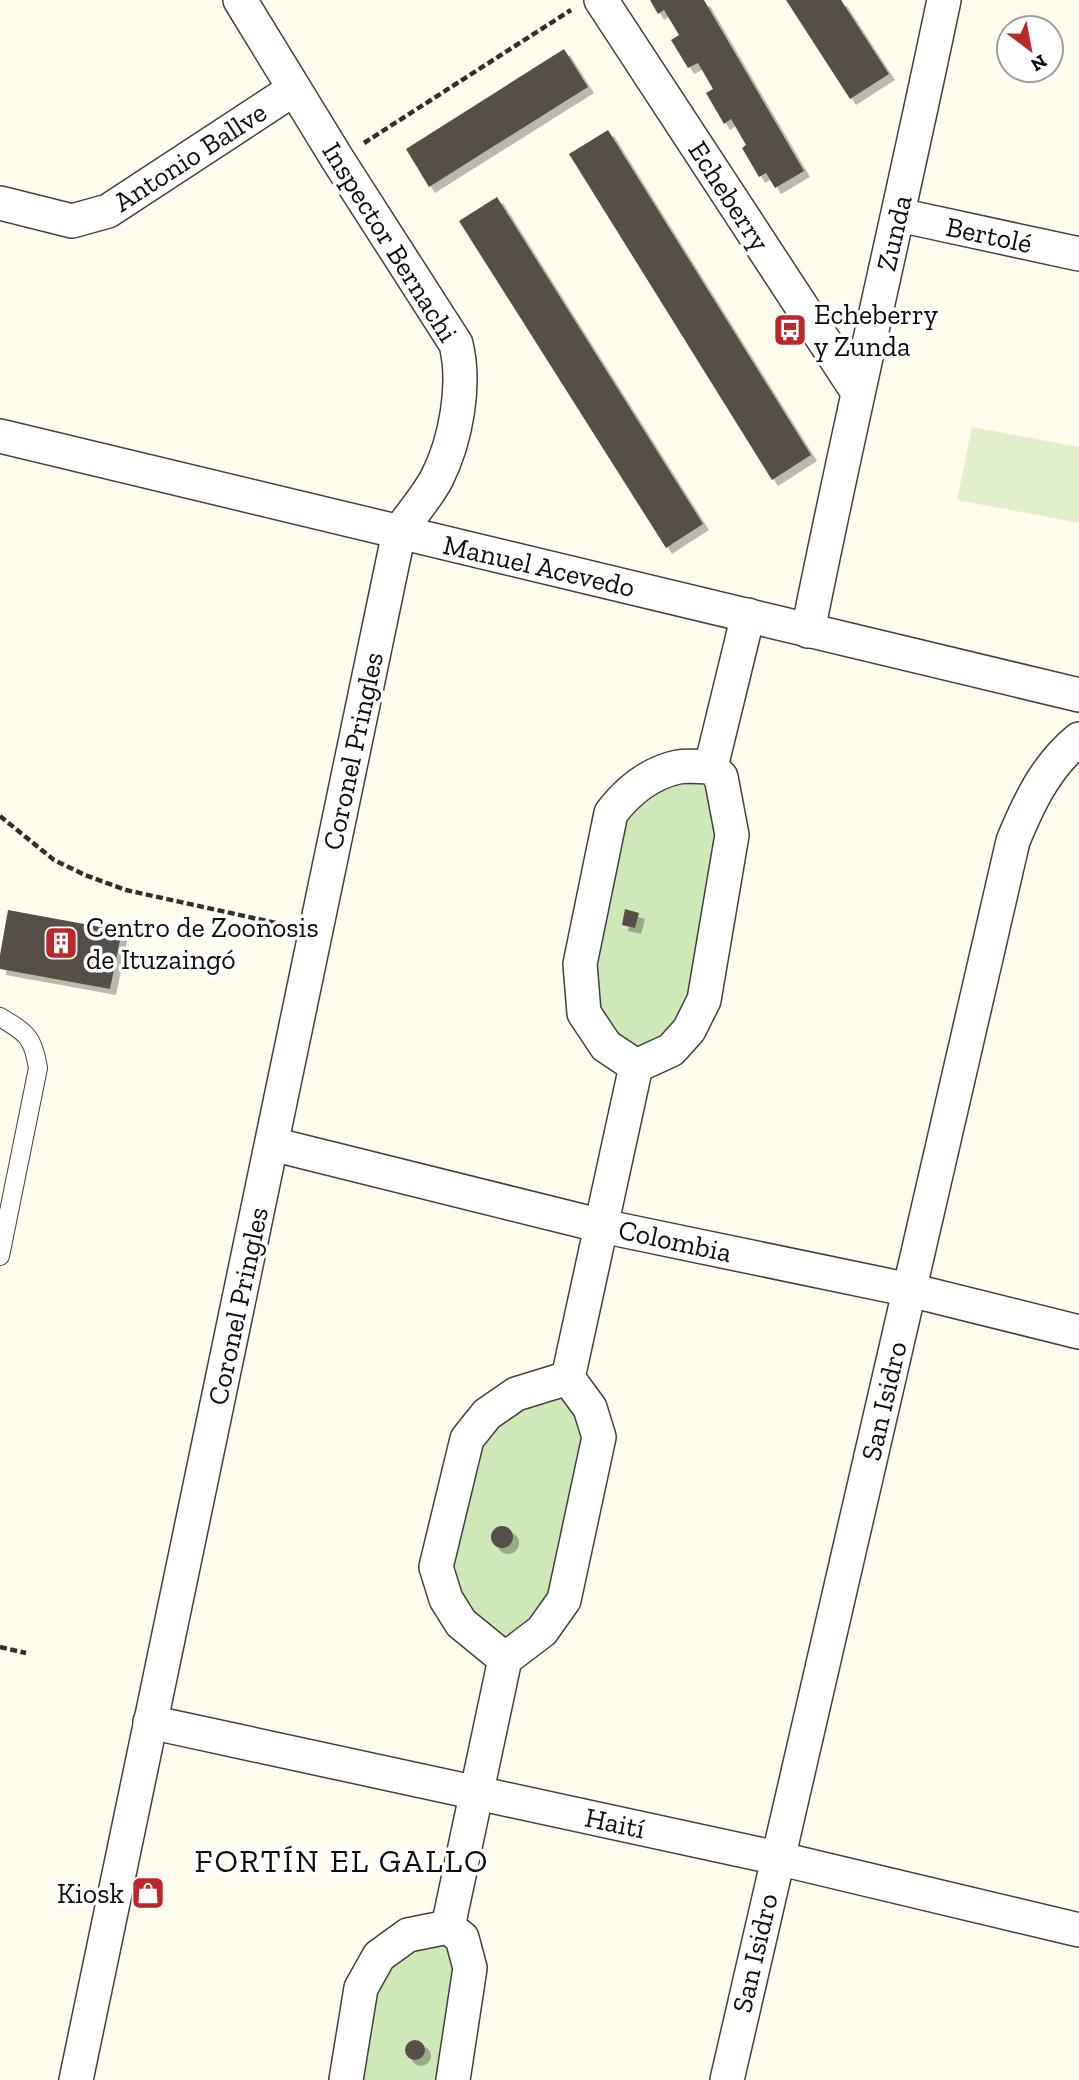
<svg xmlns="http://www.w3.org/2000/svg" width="1079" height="2080" font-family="'Zilla Slab',serif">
<defs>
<filter id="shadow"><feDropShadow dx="6" dy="6" stdDeviation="0" flood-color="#0004"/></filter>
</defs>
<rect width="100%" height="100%" fill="#fffcee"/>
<g fill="#cfe8b8">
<path d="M 721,777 L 704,1000 L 636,1066 L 584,1013 L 611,813 L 639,784 Z"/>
<path d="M 568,1378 L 590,1408 L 564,1600 L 505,1659 L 446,1599 L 467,1439 Z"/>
<path d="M 462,1938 L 453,2080 L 346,2080 L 379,1956 Z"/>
</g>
<path fill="#e1f0ca" d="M 972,427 L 1079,447 L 1079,523 L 957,500 Z"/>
<g fill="#564f4a" filter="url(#shadow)">
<path d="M 650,0 L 704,0 L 804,171 L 775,188 L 766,173 L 759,177 L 742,148 L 746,145 L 731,119 L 724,124 L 706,93 L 713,89 L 698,63 L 688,68 L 671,40 L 679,35 L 664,10 L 658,14 Z"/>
<path d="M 786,0 L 841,0 L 889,74 L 850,99 Z"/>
<path d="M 564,49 L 588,87 L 429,187 L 406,149 Z"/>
<path d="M 608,130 L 811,455 L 772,480 L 569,154 Z"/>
<path d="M 497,197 L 703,524 L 666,548 L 459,221 Z"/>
<path d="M 625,909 L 639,913 L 635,928 L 622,925 Z"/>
<path d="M 8,910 L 122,931 L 110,989 L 0,969 L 0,955 Z"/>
<circle cx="502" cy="1537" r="11"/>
<circle cx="415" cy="2050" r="10"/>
</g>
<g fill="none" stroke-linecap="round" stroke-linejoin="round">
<defs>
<path id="lane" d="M 0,1017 C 27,1033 33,1037 38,1068 L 0,1256"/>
<g id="street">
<path d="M 601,0 L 857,391"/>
<path d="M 0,203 L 72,221 L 108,211 L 294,89"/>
<path d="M 899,215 L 1079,254"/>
<path d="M 0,436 L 1079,695"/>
<path d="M 808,631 C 850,420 900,211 944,0"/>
<path d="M 711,767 L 721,777 L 732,835 L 704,1000 L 689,1030 L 671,1050 L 636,1066 L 606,1046 L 584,1013 L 580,964 L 611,813 C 628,791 650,773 678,767 C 688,765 701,767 711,767 L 748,615"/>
<path d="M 272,1144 L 602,1226 L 910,1290 L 1079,1332"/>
<path d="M 505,1659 L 461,1623 L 446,1599 L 436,1567 L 467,1439 L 487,1414 L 516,1394 L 568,1378"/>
<path d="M 150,1722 L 777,1858 L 1079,1930"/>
<path d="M 448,1927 L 505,1659 L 542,1631 L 564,1600 L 599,1437 L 590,1408 L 568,1378 L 636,1066"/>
<path d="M 76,2080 L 399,532 C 411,515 427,497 437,478 C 456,440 466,385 456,344 L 338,160 L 240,0"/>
<path d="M 346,2080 L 361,1988 L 379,1956 L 408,1935 L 448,1927 L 462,1938 L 470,1968 L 453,2080"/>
<path d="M 727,2080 L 1013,841 C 1029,802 1046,766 1079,739"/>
</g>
</defs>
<use href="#lane" stroke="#404040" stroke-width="20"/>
<use href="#street" stroke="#404040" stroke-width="36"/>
<g stroke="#2f2f2f" stroke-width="4.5" stroke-dasharray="7 3.5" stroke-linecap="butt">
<path d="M 364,143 L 571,10"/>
<path d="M 0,816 L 54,860 L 85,875 L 126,890 L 285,925"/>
<path d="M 0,1647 L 26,1653"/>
</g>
<use href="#lane" stroke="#fff" stroke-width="18"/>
<use href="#street" stroke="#fff" stroke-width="33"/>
</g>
<defs>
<symbol id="bus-square" viewBox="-11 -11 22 22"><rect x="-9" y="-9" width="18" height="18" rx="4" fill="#bb2829" stroke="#fff"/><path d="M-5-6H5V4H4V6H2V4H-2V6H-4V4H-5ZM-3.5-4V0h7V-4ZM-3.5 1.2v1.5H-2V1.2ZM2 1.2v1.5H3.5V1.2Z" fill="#fff"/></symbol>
<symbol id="building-square" viewBox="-11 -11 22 22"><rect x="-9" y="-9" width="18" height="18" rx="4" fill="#bb2829" stroke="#fff"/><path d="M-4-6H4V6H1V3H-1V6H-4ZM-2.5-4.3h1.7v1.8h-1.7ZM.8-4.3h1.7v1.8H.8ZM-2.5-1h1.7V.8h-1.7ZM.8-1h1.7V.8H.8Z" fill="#fff"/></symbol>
<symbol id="shop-square" viewBox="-11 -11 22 22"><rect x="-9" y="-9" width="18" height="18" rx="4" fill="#bb2829" stroke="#fff"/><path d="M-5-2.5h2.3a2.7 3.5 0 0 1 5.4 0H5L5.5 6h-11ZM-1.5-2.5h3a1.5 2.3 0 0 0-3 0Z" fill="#fff"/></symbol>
</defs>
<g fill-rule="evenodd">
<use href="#bus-square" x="771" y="311" width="38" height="38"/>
<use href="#building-square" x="42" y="924" width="38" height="38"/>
<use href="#shop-square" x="129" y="1874" width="38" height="38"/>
</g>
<g text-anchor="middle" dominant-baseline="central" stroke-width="7" stroke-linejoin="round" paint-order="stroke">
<g font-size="28" fill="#0d0d0d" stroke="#fff">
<text transform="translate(190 157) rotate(-33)">Antonio Ballve</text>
<text transform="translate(729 196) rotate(57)">Echeberry</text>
<text transform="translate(894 233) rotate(-77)">Zunda</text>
<text transform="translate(989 235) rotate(12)">Bertolé</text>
<text transform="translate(390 242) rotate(58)">Inspector Bernachi</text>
<text transform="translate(539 566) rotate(13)">Manuel Acevedo</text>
<text transform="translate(353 751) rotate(-78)">Coronel Pringles</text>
<text transform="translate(675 1241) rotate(12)">Colombia</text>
<text transform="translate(238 1306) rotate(-78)">Coronel Pringles</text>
<text transform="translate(884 1401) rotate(-77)">San Isidro</text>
<text transform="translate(615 1823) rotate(12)">Haití</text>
<text transform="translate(755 1953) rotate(-77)">San Isidro</text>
</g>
<g font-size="28" fill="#0d0d0d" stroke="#fff" text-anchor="start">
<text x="814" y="314">Echeberry<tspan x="814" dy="32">y Zunda</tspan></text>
<text x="86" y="927">Centro de Zoonosis<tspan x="86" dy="32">de Ituzaingó</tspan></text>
<text x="124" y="1893" text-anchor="end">Kiosk</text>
</g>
<g font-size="32" letter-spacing="2" fill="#0d0d0d" stroke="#fff">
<text x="342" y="1861">FORTÍN EL GALLO</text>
</g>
</g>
<g transform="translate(1030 49) rotate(148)"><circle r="33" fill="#ffffff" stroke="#9e9e9e" stroke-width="2"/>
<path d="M0-5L12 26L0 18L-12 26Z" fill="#bb2829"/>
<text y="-10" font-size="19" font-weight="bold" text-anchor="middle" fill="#0d0d0d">N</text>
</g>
</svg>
